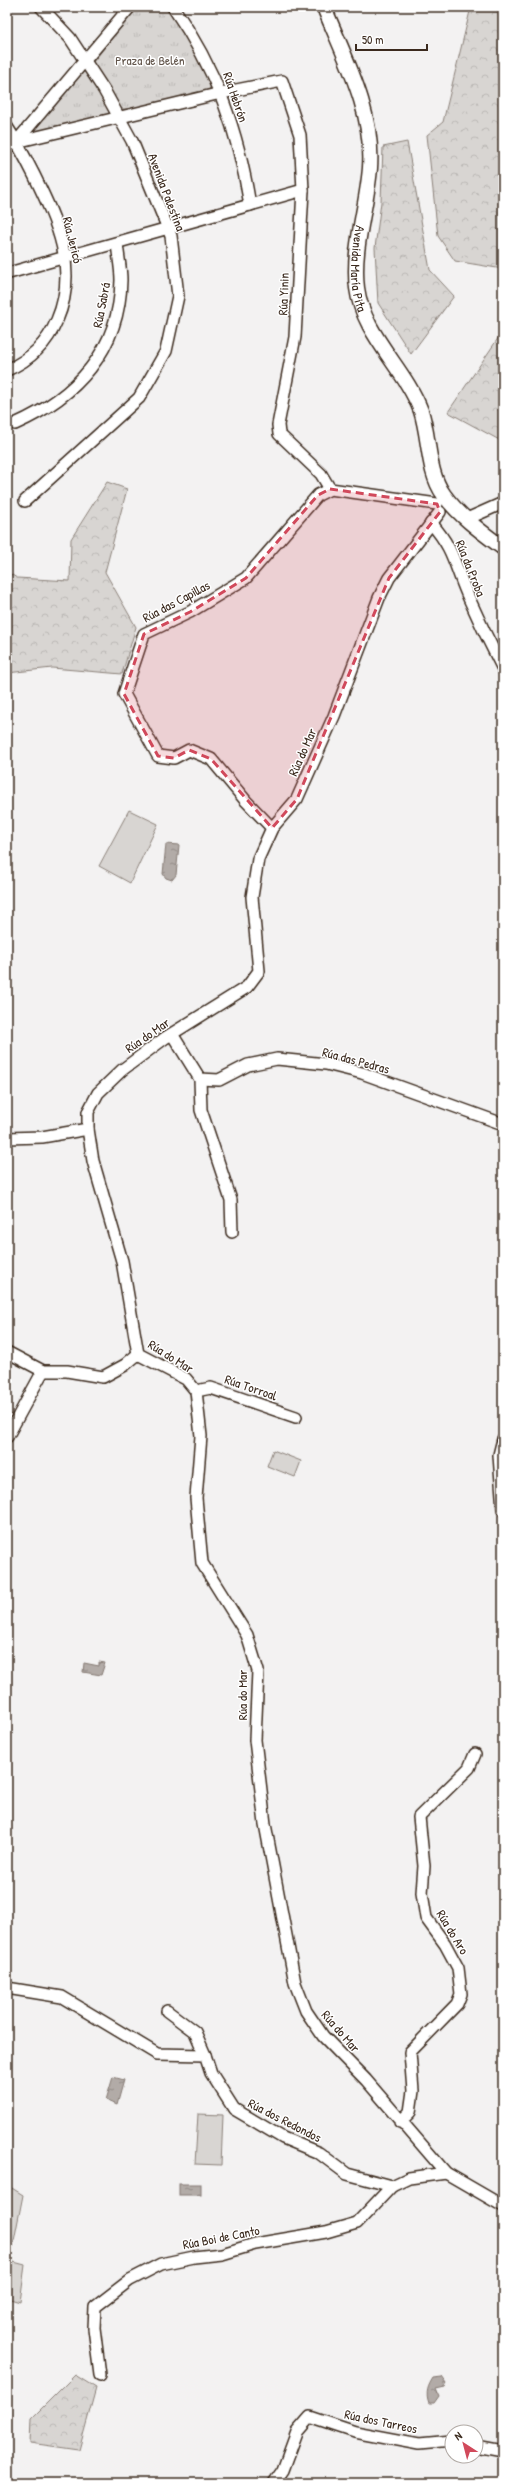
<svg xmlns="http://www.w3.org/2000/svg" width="510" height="2490" font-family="'Patrick Hand',sans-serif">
<defs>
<pattern id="forest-crowns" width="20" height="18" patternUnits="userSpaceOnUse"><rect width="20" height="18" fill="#d8d5d2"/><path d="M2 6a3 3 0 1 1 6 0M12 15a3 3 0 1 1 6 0" fill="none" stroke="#bab7b4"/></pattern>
<pattern id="park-tufts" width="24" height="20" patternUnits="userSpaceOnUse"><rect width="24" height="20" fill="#d8d5d2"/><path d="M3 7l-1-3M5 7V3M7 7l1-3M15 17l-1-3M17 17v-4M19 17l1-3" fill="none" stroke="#bab7b4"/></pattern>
<pattern id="water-ripples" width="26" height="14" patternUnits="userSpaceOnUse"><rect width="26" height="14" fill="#b2aba7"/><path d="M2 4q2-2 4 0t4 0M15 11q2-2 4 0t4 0" fill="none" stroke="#928b87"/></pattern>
</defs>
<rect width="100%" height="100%" fill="#f3f2f2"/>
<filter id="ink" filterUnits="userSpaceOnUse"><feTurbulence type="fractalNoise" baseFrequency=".025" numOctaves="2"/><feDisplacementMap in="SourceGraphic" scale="8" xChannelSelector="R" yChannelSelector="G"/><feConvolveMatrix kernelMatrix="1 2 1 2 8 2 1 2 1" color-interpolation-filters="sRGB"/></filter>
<g filter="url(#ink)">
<g fill="#d8d5d2" stroke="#8a8078">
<path d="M 129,810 L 158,824 L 130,883 L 99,866 Z"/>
<path d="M 273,1450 L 301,1461 L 295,1477 L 267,1466 Z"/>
<path d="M 198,2114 L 223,2115 L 221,2165 L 195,2164 Z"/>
<path d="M 7,2185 L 23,2195 L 10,2261 L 25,2265 L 20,2302 L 7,2298 Z"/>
</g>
<g fill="url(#forest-crowns)" stroke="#8a8078">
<path d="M 471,7 L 503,7 L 503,269 L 455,261 L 438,236 L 427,135 L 443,122 Z"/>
<path d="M 407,142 L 430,270 L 454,296 L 411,354 L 378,303 L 375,248 L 381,202 L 383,147 Z"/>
<path d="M 503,331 L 503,442 L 448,412 Z"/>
<path d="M 107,482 L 127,489 L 105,572 L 136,627 L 122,674 L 52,668 L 7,673 L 7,572 L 17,578 L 70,581 L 71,539 Z"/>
<path d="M 75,2375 L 96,2388 L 79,2450 L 30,2443 L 31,2419 Z"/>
</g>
<g fill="url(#park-tufts)" stroke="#8a8078">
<path d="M 137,7 L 166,7 L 185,34 L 211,79 L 210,88 L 206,92 L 129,109 L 122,109 L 117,104 L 93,62 Z"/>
<path d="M 84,69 L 112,114 L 28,135 Z"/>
</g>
<g fill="url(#water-ripples)" stroke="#827770">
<path d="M 166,844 L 179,845 L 176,875 L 172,880 L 166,878 L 163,874 Z"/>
<path d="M 99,1662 L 105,1663 L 101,1675 L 83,1672 L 84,1663 L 99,1666 Z"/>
<path d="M 113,2077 L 124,2080 L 117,2105 L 106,2100 Z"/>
<rect x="179" y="2184" width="22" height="11"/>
<path d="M 442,2377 L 447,2384 L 445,2387 L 436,2389 L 439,2396 L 434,2403 L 429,2403 C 425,2393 428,2386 433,2378 Z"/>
</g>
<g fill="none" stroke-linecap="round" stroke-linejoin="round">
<defs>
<g id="minor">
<path d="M 173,7 C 216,69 238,130 250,205"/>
<path d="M 7,127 C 17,142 26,159 34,175 C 57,222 79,269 57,320 C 47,344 30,360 7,370"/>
<path d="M 16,142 L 130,7"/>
<path d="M 7,148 L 16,142 L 221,93 L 282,81 L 300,135 L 303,190 L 295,337 L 278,425 L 279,434 L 321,474 L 330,489"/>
<path d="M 9,273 L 303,190"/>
<path d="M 15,424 C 76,397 120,350 121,280 C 121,268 118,255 117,243"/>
<path d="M 25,501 L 139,398 L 166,351 L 178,296 L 171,236 L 132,141 L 104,90 L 70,38 L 41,7"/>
<path d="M 440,512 L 389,578 L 379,598 L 334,716 L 297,799 L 272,828 L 258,859 L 252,897 L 259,971 L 247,987 L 165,1038 L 122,1070 L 98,1093 L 88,1112 L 88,1129 L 93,1161 L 122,1261 L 138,1354 L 186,1379 L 196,1391 L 201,1436 L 196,1498 L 202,1563 L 247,1635 L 258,1671 L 255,1740 L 265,1824 L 295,1983 L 306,2011 L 323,2036 L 366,2080 L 446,2173 L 503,2206"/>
<path d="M 467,519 L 503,503"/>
<path d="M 431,523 C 454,549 454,564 467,594 C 478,619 490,644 503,669"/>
<path d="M 272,828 L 246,801 L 211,759 L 189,750 L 174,758 L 158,756 L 124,694 L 144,634 L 190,612 L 246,578 L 318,495 L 330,489 L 437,504"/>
<path d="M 172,1034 L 200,1079 L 201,1110 L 231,1200 L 232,1232"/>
<path d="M 200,1079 L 219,1080 L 248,1065 L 277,1059 L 326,1064 L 362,1073 L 503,1124"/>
<path d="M 7,1138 L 42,1137 L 88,1129"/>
<path d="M 7,1352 L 43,1371 L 67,1371 L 103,1377 L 125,1365 L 138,1354"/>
<path d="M 196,1391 L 211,1388 L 296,1417"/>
<path d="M 7,1437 L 43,1371"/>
<path d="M 503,1439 L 499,1455 L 503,1510"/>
<path d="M 7,1988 L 62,1997 L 157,2054 L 205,2055 L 211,2073 L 234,2109 L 283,2138 L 319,2153 L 347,2174 L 392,2186 L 409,2178 L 446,2173"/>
<path d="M 167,2011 L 195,2032 L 205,2055"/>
<path d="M 400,2122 L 410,2112 L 413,2091 L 410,2052 L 457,2004 L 461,1994 L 458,1968 L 445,1944 L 426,1918 L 422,1893 L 424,1866 L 419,1817 L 469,1768 L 475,1754"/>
<path d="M 100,2375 L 94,2328 L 95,2307 L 130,2280 L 161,2264 L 194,2257 L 222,2254 L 255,2244 L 326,2232 L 357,2223 L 392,2186"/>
<path d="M 476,2446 L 503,2451"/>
<path d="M 274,2483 L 283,2470 L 297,2432 L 310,2417 L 355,2432 L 419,2444 L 452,2441"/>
</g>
<g id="major">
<path id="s1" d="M 324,7 C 345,59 374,111 370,168 C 367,207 352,249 357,288 C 363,335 405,368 421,411 C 430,438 427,472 444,495 C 459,516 483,533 503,548"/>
</g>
</defs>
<use href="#minor" stroke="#3b2a1e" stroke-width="14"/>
<use href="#major" stroke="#3b2a1e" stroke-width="17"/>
<use href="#minor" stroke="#fff" stroke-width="11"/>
<use href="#major" stroke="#fff" stroke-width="14"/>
</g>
</g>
<path fill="#d1495b" fill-opacity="0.2" stroke="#d1495b" stroke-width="3" stroke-dasharray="8 5" stroke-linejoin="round" d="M 330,489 L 437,504 L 440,512 L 389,578 L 297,799 L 272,828 L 211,759 L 189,750 L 174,758 L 158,756 L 124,694 L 144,634 L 190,612 L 246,578 L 318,495 Z"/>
<g text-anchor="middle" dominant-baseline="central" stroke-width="3" stroke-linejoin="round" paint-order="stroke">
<g font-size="13" fill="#62554b" stroke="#fff">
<text x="150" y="60">Praza de Belén</text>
</g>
<g font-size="13" fill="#3b2a1e" stroke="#fff">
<text transform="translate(236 97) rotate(71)">Rúa Hebrón</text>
<text transform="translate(167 192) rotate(69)">Avenida Palestina</text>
<text transform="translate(73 240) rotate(76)">Rúa Jericó</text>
<text stroke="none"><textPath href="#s1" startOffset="271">Avenida María Pita</textPath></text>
<text transform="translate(283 294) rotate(-88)">Rúa Yinin</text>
<text transform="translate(101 305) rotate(-79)">Rúa Sabrá</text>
<text transform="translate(471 568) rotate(68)">Rúa da Proba</text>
<text transform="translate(176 601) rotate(-28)">Rúa das Capillas</text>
<text transform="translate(302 752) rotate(-66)">Rúa do Mar</text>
<text transform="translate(147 1035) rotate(-35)">Rúa do Mar</text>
<text transform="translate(356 1060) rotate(15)">Rúa das Pedras</text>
<text transform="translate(171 1356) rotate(32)">Rúa do Mar</text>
<text transform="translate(251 1387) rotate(19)">Rúa Torroal</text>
<text transform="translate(242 1695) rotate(-90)">Rúa do Mar</text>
<text transform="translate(453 1932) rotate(59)">Rúa do Aro</text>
<text transform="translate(341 2031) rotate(49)">Rúa do Mar</text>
<text transform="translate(285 2120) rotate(27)">Rúa dos Redondos</text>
<text transform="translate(221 2237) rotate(-11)">Rúa Boi de Canto</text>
<text transform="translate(381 2421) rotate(12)">Rúa dos Tarreos</text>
</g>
</g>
<rect width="510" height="2490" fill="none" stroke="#fff" stroke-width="24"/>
<rect x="12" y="12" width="486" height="2466" fill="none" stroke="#3b2a1e" stroke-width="1.5" filter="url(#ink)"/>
<g transform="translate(464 2444) rotate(324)"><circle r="19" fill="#ffffff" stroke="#b1aaa5"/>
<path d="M0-3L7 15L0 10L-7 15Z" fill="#d1495b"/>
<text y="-6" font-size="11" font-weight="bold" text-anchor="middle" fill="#3b2a1e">N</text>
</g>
<path d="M356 44v6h71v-6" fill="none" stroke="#3b2a1e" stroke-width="2"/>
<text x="362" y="44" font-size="12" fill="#3b2a1e" stroke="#ffffff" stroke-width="3" paint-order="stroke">50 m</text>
</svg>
